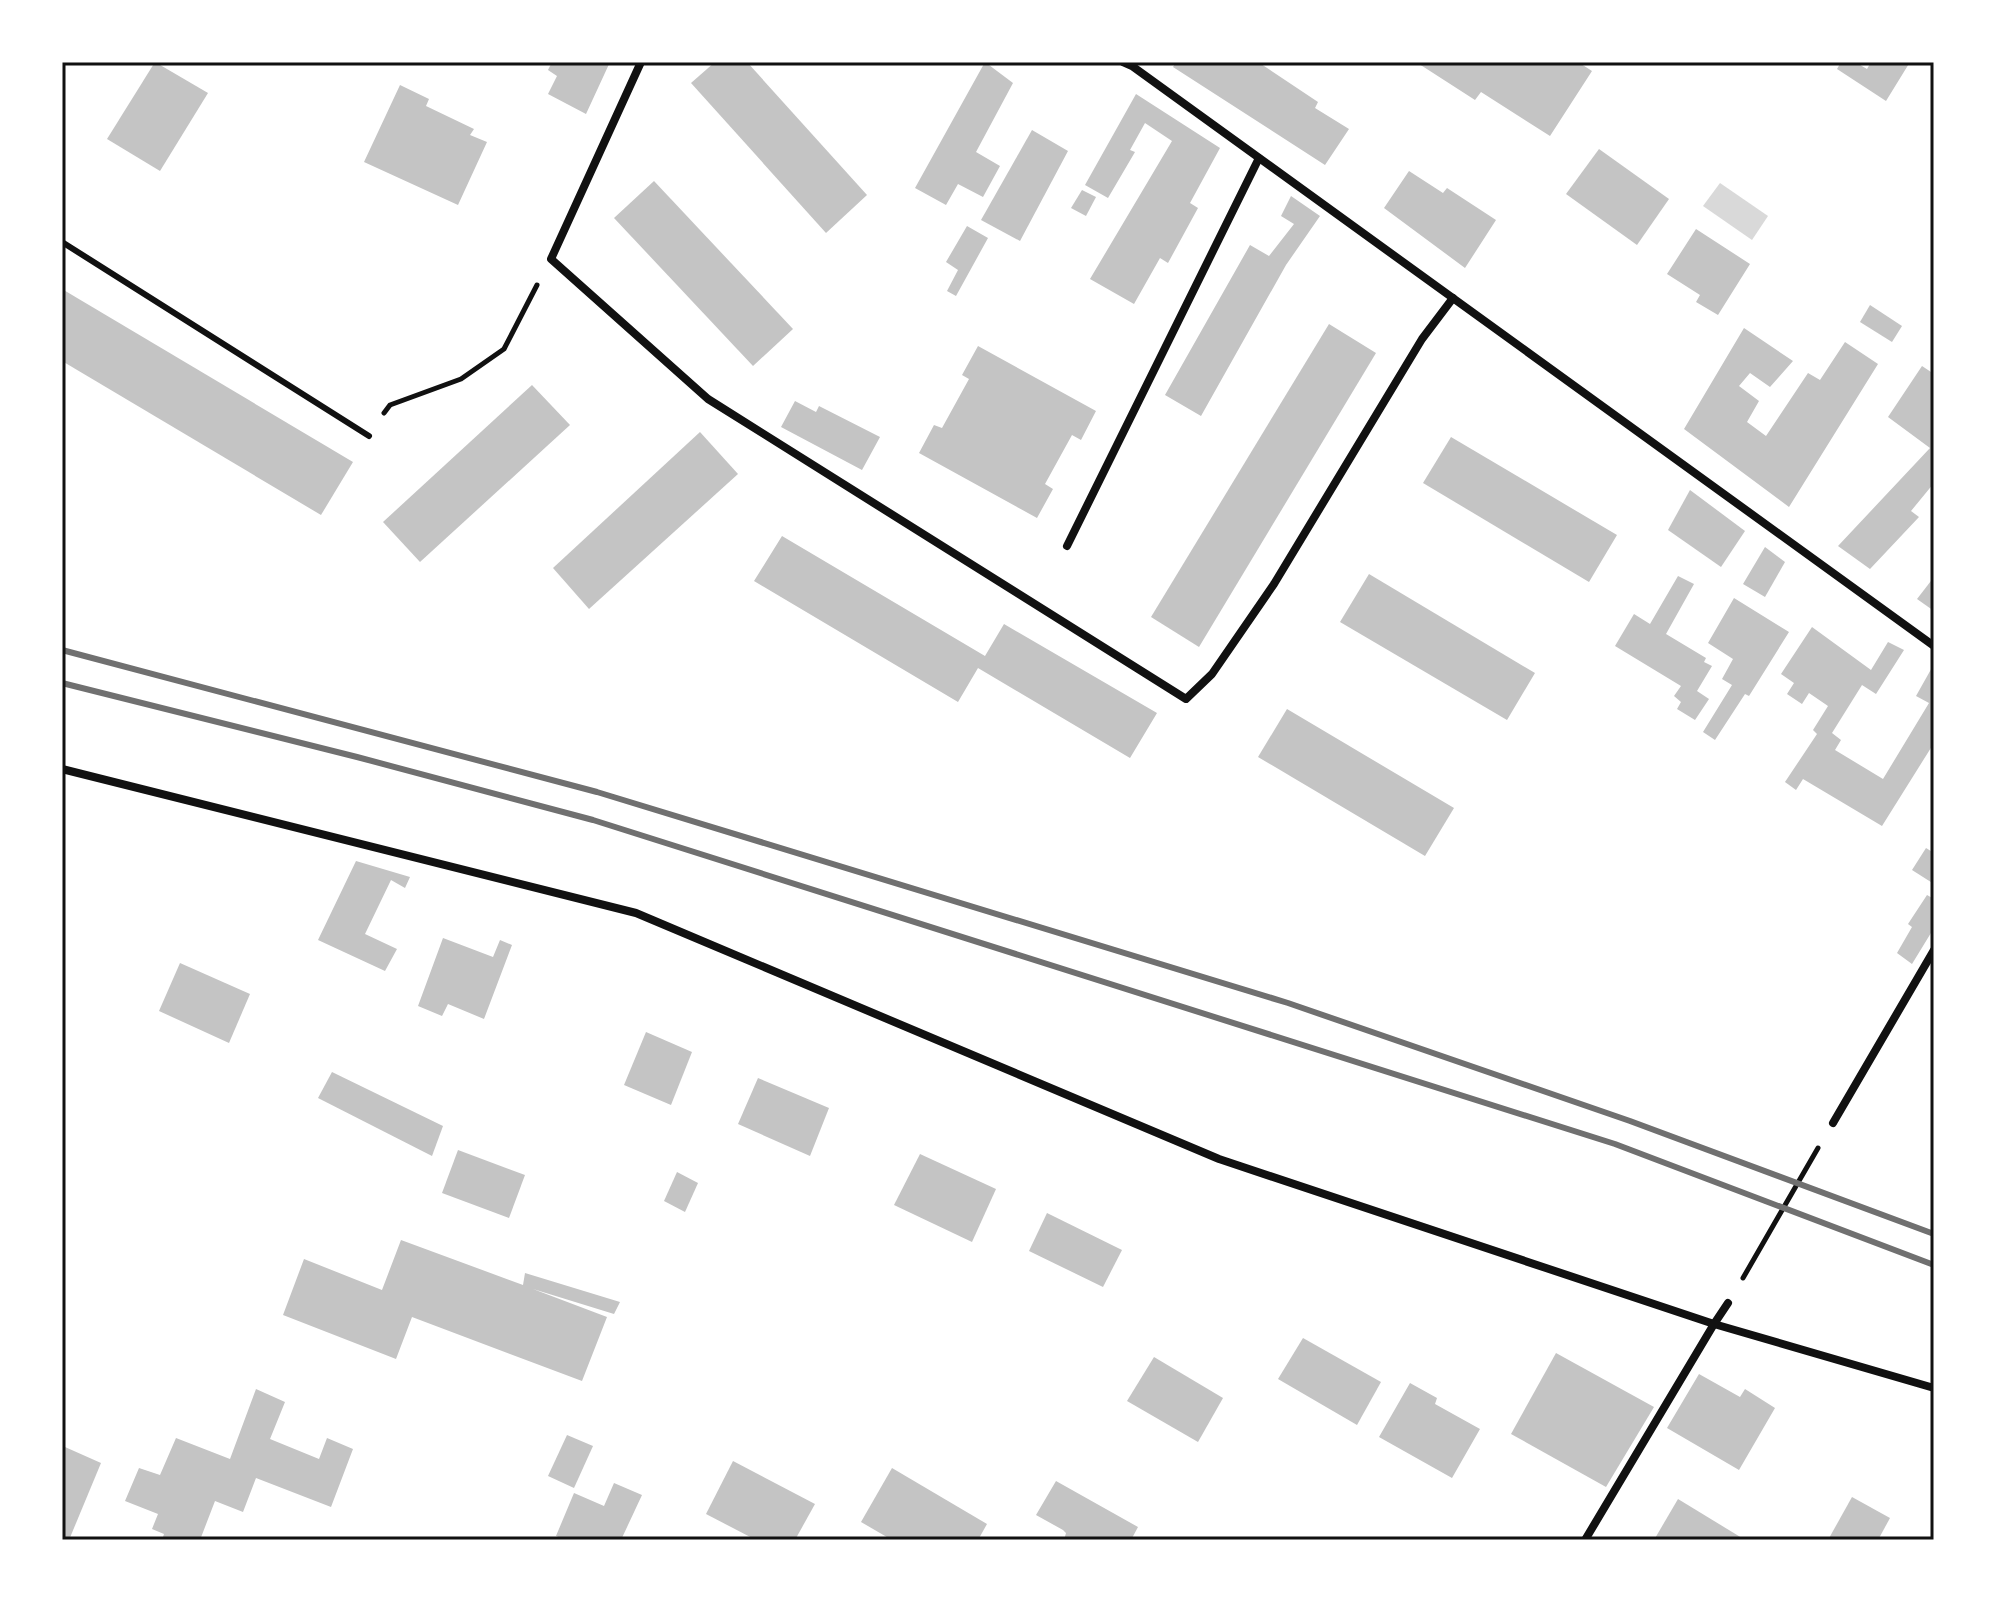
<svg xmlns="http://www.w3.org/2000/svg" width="1996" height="1602" font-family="'Libre Baskerville',serif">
<rect width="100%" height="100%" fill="#fff"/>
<path fill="#d9d9d9" d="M 1720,183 L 1768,216 L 1752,240 L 1703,206 Z"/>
<g fill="#c4c4c4">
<path d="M 155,62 L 208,93 L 160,171 L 107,139 Z"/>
<path d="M 552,62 L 610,62 L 586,114 L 548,94 L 557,76 L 548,70 Z"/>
<path d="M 715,62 L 747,62 L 867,195 L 826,233 L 691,83 Z"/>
<path d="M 985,62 L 1013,83 L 976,152 L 1000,166 L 983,197 L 958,184 L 946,205 L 915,188 Z"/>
<path d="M 1176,62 L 1258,62 L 1318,102 L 1315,108 L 1349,129 L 1325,165 L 1173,67 Z"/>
<path d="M 1416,62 L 1578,62 L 1592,71 L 1550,136 L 1481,92 L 1475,100 Z"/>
<path d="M 1841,62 L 1855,62 L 1867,69 L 1871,62 L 1910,62 L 1886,101 L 1837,69 Z"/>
<path d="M 400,85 L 429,99 L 426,106 L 474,129 L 470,135 L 487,142 L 458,205 L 364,162 Z"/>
<path d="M 1136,94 L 1220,148 L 1190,203 L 1198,208 L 1168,263 L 1160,258 L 1134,304 L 1090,279 L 1172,141 L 1145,123 L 1130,150 L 1135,152 L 1108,198 L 1085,185 Z"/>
<path d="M 1032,130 L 1068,151 L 1020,241 L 981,220 Z"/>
<path d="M 1599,149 L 1669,199 L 1637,245 L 1566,194 Z"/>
<path d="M 1409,171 L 1443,193 L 1447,188 L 1496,220 L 1465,268 L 1384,208 Z"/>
<path d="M 654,181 L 793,329 L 753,366 L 614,218 Z"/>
<path d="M 1082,190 L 1096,197 L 1086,216 L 1071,208 Z"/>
<path d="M 1291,196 L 1320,216 L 1286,265 L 1201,416 L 1165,395 L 1250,245 L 1269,256 L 1294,224 L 1281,216 Z"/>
<path d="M 967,226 L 988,238 L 956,296 L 947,291 L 958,270 L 946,262 Z"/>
<path d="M 1696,229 L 1750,264 L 1718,315 L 1696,302 L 1700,295 L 1667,274 Z"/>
<path d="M 62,289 L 353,462 L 321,515 L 62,361 Z"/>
<path d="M 1870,305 L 1902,326 L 1892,342 L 1860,322 Z"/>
<path d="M 1329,324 L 1376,353 L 1199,647 L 1151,617 Z"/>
<path d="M 1744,328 L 1793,361 L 1770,387 L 1750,373 L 1739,386 L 1759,401 L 1747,422 L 1766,436 L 1808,373 L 1820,380 L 1845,342 L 1878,364 L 1789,507 L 1684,429 Z"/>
<path d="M 978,346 L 1096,411 L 1081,440 L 1072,435 L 1045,484 L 1053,489 L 1037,518 L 919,453 L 934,425 L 942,428 L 969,379 L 962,375 Z"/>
<path d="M 1922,366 L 1934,374 L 1934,483 L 1911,511 L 1919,517 L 1870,569 L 1838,546 L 1930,448 L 1888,417 Z"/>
<path d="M 532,385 L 570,425 L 420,562 L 383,522 Z"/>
<path d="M 795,401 L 816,412 L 819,406 L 880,437 L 862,470 L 781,427 Z"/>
<path d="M 700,432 L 738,474 L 589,609 L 553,568 Z"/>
<path d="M 1451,437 L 1617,535 L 1589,582 L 1423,483 Z"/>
<path d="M 1690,490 L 1745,531 L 1721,567 L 1668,530 Z"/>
<path d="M 782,536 L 985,656 L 1004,624 L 1157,713 L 1130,758 L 978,668 L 958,702 L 754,581 Z"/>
<path d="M 1765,547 L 1785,562 L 1765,597 L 1743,584 Z"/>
<path d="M 1369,574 L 1535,673 L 1507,720 L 1340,622 Z"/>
<path d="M 1678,576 L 1694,584 L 1666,634 L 1706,658 L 1704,662 L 1712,666 L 1697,691 L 1709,699 L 1695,720 L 1677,709 L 1681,702 L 1674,696 L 1681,686 L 1615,646 L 1634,614 L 1650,624 Z"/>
<path d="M 1934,577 L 1934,611 L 1917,599 Z"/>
<path d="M 1734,598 L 1789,632 L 1749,696 L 1745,694 L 1715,740 L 1703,732 L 1732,685 L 1722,679 L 1733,659 L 1708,643 Z"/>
<path d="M 1812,627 L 1871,670 L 1888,642 L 1904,650 L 1876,694 L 1862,685 L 1832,733 L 1841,740 L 1835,750 L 1883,779 L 1929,703 L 1916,696 L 1934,664 L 1934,743 L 1882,826 L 1803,779 L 1796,790 L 1785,782 L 1817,734 L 1813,730 L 1828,706 L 1809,693 L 1802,704 L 1787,694 L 1794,683 L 1781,674 Z"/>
<path d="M 1287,709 L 1454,808 L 1425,856 L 1258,757 Z"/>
<path d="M 1926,848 L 1934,853 L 1934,884 L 1912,870 Z"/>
<path d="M 356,861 L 410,877 L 405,888 L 391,880 L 365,934 L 397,949 L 385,971 L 318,940 Z"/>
<path d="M 1927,895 L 1934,899 L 1934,928 L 1912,964 L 1897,953 L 1912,927 L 1908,924 Z"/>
<path d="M 443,938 L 493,957 L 500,940 L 512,945 L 484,1019 L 448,1004 L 442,1016 L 418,1006 Z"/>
<path d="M 180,963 L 250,994 L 229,1043 L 159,1011 Z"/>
<path d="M 646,1032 L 692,1052 L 671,1105 L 624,1085 Z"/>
<path d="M 332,1072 L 443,1126 L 432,1156 L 318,1098 Z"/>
<path d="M 758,1078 L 829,1108 L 810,1156 L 738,1124 Z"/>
<path d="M 458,1150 L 525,1175 L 509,1218 L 442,1193 Z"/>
<path d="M 920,1154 L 996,1189 L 972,1242 L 894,1205 Z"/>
<path d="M 677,1172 L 698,1183 L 685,1212 L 664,1201 Z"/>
<path d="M 1047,1213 L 1122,1250 L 1103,1287 L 1029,1251 Z"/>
<path d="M 401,1240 L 523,1285 L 525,1273 L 620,1302 L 614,1314 L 533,1289 L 607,1317 L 582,1381 L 412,1317 L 396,1359 L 283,1315 L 304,1259 L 382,1290 Z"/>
<path d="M 1303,1338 L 1381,1382 L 1357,1425 L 1278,1379 Z"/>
<path d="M 1556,1353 L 1654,1407 L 1606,1487 L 1511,1434 Z"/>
<path d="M 1154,1357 L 1223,1398 L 1198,1442 L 1127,1401 Z"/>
<path d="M 1699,1374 L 1740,1397 L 1745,1389 L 1775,1408 L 1739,1470 L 1667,1428 Z"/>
<path d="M 1410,1383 L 1437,1398 L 1435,1404 L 1480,1429 L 1452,1478 L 1379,1437 Z"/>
<path d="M 256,1389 L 285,1402 L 270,1439 L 319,1459 L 327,1438 L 353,1449 L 331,1507 L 256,1478 L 243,1512 L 215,1501 L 200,1540 L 162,1540 L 164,1534 L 152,1529 L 158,1514 L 125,1501 L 139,1468 L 160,1475 L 176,1438 L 230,1459 Z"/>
<path d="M 567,1435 L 593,1446 L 574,1488 L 548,1476 Z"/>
<path d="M 65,1447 L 101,1463 L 69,1540 L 62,1540 L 62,1453 Z"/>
<path d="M 733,1461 L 815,1504 L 795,1540 L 756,1540 L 706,1514 Z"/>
<path d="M 892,1468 L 987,1524 L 978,1540 L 892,1540 L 861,1522 Z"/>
<path d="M 1056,1481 L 1138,1527 L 1131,1540 L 1064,1540 L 1066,1533 L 1063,1530 L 1036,1515 Z"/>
<path d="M 614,1483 L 642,1495 L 621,1540 L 566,1540 L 556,1536 L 574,1493 L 604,1506 Z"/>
<path d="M 1852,1497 L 1890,1518 L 1878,1540 L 1828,1540 Z"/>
<path d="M 1678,1499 L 1742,1538 L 1740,1540 L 1654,1540 Z"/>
</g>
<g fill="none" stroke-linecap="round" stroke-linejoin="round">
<g stroke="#111" stroke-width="5">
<path d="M 384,413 L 390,405 L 461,379 L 504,349 L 537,285"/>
<path d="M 1743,1278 L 1818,1148"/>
</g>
<path stroke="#111" stroke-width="6" d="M 62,242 L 369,436"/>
<g stroke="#111" stroke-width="8">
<path d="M 641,62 L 551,259 L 708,399 L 1186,699 L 1212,674 L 1274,584 L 1422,339 L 1453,298"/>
<path d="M 1123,62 L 1132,66 L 1934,646"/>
<path d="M 1067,546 L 1259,158"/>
<path d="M 62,769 L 636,913 L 1219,1159 L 1714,1324 L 1934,1388"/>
<path d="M 1833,1123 L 1934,950"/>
<path d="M 1585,1540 L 1714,1324 L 1728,1303"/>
</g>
<g stroke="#707070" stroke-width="6">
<path d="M 62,650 L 597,792 L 1288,1003 L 1630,1121 L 1934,1234"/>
<path d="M 62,683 L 357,757 L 593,820 L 1615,1144 L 1934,1265"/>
</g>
</g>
<rect width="1996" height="1602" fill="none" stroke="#ffffff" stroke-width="128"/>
<rect x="64" y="64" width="1868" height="1474" fill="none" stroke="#111" stroke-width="3"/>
</svg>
